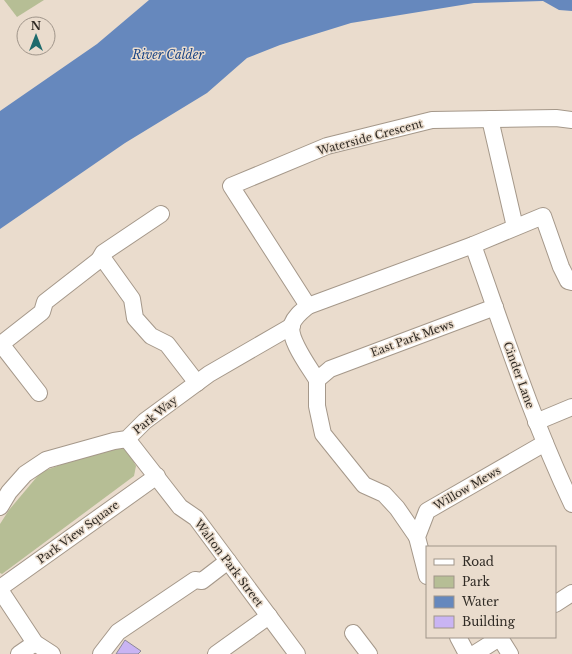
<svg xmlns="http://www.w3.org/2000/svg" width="572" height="654" font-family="'Libre Baskerville',serif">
<rect width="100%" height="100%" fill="#eadccd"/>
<g fill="#b6be95">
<path d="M 4,0 L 44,0 L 17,17 Z"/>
<path d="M 125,446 L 136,466 L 134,476 L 2,574 L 0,573 L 0,524 L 9,510 L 41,472 L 71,461 Z"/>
</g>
<path fill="#6688bd" d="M 149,0 L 572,0 L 572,11 L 559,10 L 543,1 L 474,3 L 351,23 L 280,45 L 247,58 L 207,93 L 125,143 L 0,229 L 0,111 L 97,44 Z"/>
<path fill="#c9b4f3" stroke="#8d8899" d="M 125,640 L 141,651 L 138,654 L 116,654 Z"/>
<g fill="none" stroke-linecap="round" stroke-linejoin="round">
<defs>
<g id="minor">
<path d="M 490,119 L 515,227"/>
<path d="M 473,245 C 504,332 532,420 572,504"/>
<path d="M 99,260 L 103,253 L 161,214"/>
<path d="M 308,306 L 231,186 L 327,146 L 432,120 L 556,118 L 572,120"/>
<path d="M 1,344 L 39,393"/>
<path d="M 0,345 L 42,312 L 45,302 L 99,260 L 104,260 L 132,299 L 135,318 L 151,336 L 167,344 L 197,383"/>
<path d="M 317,380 C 310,368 287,338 292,324 C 295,316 302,311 308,306 L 473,245 L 543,216 L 561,267 L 568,281 L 572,282"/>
<path d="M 536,422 L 572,407"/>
<path d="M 127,439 L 180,507 L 196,518 L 297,654"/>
<path d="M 0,507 L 9,492 L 25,474 L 46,460 L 114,441 L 127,439 L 145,421 L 209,374 L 292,326"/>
<path d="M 417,537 L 397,508 L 384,494 L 364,485 L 323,434 L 317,406 L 317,380 L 330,369 L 495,307"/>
<path d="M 427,576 L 417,537 L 427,511 L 545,443"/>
<path d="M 0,588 L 157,476"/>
<path d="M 0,590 L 35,643 L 52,654"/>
<path d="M 555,604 L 572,593"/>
<path d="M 353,633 L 369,654"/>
<path d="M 458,637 L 467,654"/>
<path d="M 500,638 L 510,654"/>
<path d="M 19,654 L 35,643"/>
<path d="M 101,654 L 118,632 L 195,580 L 202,581 L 228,561"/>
<path d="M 216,654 L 269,616"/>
<path d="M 474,654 L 501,637"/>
</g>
</defs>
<use href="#minor" stroke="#a5988a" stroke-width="18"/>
<use href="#minor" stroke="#fff" stroke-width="16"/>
</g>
<g text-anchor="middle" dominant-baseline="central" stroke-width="3" stroke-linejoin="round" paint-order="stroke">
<g font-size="11" fill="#302b25" stroke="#eadccd">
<text transform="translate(370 137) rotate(-15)">Waterside Crescent</text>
<text transform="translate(412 338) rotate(-20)">East Park Mews</text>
<text transform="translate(519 375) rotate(70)">Cinder Lane</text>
<text transform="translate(155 415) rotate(-39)">Park Way</text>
<text transform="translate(467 488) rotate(-30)">Willow Mews</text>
<text transform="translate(78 532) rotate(-36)">Park View Square</text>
<text transform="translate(229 563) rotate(53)">Walton Park Street</text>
</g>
<g font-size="12" font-style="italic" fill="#194486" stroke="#eadccd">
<text x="168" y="54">River Calder</text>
</g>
</g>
<rect x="426" y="546" width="130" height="92" fill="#eadccd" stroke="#a0958a"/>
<rect x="434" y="559" width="20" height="6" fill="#ffffff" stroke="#a0958a"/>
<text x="462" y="566" font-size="12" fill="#302b25">Road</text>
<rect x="434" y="576" width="20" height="12" fill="#b6be95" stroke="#a0958a"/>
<text x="462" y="586" font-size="12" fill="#302b25">Park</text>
<rect x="434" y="596" width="20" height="12" fill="#6688bd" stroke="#a0958a"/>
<text x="462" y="606" font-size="12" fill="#302b25">Water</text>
<rect x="434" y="616" width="20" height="12" fill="#c9b4f3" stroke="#a0958a"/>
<text x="462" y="626" font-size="12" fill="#302b25">Building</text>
<g transform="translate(36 36)"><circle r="19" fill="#eadccd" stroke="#a0958a"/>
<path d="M0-3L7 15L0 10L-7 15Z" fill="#1e6b6c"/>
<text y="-6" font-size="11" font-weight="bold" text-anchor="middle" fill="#302b25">N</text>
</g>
</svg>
